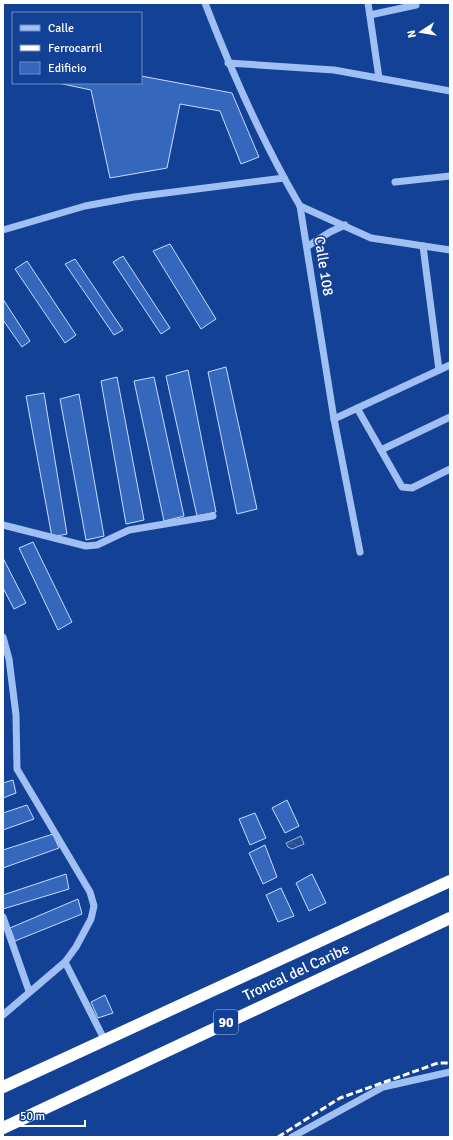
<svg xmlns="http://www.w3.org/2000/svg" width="453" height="1140" font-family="Signika,sans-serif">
<defs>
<pattern id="water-waves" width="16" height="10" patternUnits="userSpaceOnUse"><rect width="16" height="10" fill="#2b4d8c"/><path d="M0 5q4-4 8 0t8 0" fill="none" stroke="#4b689d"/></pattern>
</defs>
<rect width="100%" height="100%" fill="#124195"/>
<path fill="url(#water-waves)" stroke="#92b9f6" d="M 301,836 L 304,844 L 292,849 L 288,847 L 286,843 Z"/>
<g fill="#3567bc" stroke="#c8dcfd">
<path d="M 141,76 L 232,93 L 259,157 L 241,164 L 220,111 L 180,104 L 167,168 L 110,178 L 91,90 L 58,83 L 141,83 Z"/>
<path d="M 170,244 L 216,319 L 201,329 L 153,251 Z"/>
<path d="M 123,256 L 170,328 L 161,334 L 113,262 Z"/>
<path d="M 75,259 L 123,330 L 114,335 L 65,264 Z"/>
<path d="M 27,261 L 76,335 L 65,343 L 15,269 Z"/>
<path d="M 3,299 L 30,341 L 22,347 L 3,320 Z"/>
<path d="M 226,367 L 257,509 L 237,514 L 208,372 Z"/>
<path d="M 188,370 L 216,512 L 197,516 L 166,376 Z"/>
<path d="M 117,377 L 144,520 L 126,524 L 101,381 Z"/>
<path d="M 154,377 L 184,516 L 164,521 L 134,381 Z"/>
<path d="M 44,393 L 67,534 L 52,537 L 26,396 Z"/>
<path d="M 79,394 L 104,536 L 86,540 L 60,399 Z"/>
<path d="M 33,542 L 72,622 L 58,630 L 19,548 Z"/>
<path d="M 3,558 L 26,603 L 14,609 L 3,588 Z"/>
<path d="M 13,780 L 16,793 L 3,798 L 3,783 Z"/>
<path d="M 287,800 L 299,826 L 285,833 L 272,808 Z"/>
<path d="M 27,805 L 34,819 L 3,830 L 3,813 Z"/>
<path d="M 255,813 L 266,838 L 250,845 L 239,819 Z"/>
<path d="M 53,834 L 59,848 L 3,868 L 3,850 Z"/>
<path d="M 265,845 L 277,877 L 263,884 L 249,853 Z"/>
<path d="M 66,874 L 69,889 L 3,909 L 3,895 Z"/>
<path d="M 312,874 L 326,903 L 309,911 L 296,883 Z"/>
<path d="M 281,888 L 294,916 L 278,922 L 266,895 Z"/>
<path d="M 78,899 L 82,914 L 15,941 L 10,928 Z"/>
<path d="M 105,995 L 113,1013 L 98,1018 L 91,1002 Z"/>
</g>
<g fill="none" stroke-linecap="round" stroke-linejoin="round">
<g stroke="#a0bff3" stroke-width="7">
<path d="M 205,3 C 232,73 262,141 300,206 L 334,419 L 360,552"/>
<path d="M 368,3 L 379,78"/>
<path d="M 370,15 L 416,5"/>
<path d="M 228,63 L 334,70 L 450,91"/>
<path d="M 395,182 L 450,176"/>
<path d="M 300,206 L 371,238 L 450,250"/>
<path d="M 3,230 L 85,206 L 134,197 L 284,178"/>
<path d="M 308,246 L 330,232 L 345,225"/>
<path d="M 423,246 L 439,370"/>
<path d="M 357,408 L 402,487 L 412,488 L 450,469"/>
<path d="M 334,419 L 450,365"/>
<path d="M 381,450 L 450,417"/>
<path d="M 3,525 L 86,546 L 97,545 L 129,530 L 213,516"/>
<path d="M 3,637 L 9,659 L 16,715 L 17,769 L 90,892 L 94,906 L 91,919 L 76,947 L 65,962 L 3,1015"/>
<path d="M 3,917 L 29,991"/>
<path d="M 65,962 L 104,1039"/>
<path d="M 292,1137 L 383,1087 L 450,1072"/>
</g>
<g stroke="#fff" stroke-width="12">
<path d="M 3,1087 L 450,881"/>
<path d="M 3,1128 L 450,918"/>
</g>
<path stroke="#fff" stroke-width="3" stroke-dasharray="7 3" stroke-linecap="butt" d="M 278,1137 L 340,1098 L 438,1063 L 450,1063"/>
</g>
<g text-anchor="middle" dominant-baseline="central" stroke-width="3" stroke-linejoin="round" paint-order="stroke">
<rect fill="#124195" stroke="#b8c6df" stroke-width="1" x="214" y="1010" width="24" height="24" rx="3"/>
<g font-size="14" font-weight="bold" fill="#fff">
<text x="226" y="1022">90</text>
</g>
<g font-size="15" fill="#fff" stroke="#124195">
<text transform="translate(324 266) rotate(81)">Calle 108</text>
<text transform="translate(296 972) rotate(-25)">Troncal del Caribe</text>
</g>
</g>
<rect width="453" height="1140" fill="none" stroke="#ffffff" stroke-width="8"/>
<rect x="12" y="12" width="130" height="72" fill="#124195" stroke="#718dbf"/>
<rect x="20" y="25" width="20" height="6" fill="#a0bff3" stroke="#718dbf"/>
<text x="48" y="32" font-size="12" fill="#ffffff">Calle</text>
<rect x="20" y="45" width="20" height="6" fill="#ffffff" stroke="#718dbf"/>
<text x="48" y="52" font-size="12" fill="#ffffff">Ferrocarril</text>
<rect x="20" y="62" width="20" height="12" fill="#3567bc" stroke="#718dbf"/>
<text x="48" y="72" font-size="12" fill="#ffffff">Edificio</text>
<g transform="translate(421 32) rotate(258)" stroke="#124195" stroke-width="3" paint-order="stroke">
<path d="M0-3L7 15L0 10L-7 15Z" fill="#ffffff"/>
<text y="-6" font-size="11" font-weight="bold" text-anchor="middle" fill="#ffffff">N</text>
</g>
<path d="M14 1120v6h71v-6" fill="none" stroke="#ffffff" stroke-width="2"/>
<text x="20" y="1120" font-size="12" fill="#ffffff" stroke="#124195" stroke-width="3" paint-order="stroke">50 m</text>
</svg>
